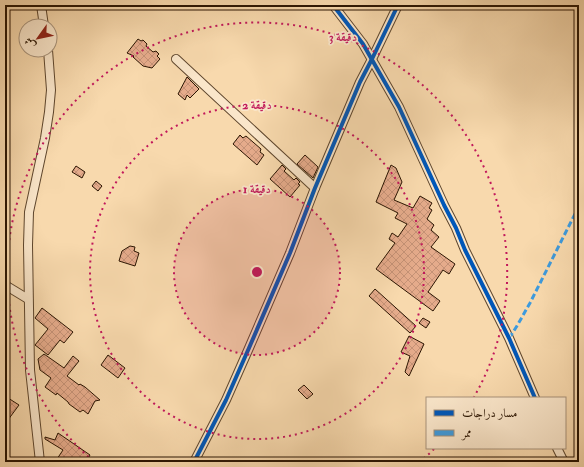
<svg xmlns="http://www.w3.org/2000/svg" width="584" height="467" font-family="'IM FELL Double Pica',Amiri,serif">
<defs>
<pattern id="building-cross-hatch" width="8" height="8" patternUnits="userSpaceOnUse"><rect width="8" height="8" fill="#e5ab8b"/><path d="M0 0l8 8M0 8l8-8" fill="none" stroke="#c59276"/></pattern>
</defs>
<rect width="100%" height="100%" fill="#f8d9ad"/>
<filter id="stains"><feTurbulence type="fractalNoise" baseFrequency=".005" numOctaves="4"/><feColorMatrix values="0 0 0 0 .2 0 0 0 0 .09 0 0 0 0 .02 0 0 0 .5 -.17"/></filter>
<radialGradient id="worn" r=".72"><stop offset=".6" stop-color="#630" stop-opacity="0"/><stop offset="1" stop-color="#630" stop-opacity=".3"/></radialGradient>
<g fill="url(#building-cross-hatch)" stroke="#2b1502">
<path d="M 138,39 L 141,41 L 143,40 L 147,44 L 146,46 L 153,52 L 156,51 L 159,54 L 157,56 L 160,59 L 152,68 L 143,66 L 133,57 L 134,56 L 127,53 Z"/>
<path d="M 187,77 L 199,89 L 190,98 L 187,95 L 185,100 L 178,94 Z"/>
<path d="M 240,135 L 243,138 L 246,136 L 261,149 L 260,152 L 264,155 L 257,165 L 233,144 Z"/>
<path d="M 305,155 L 318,167 L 313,178 L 297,164 Z"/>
<path d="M 282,165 L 286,169 L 284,171 L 294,180 L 296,178 L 300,182 L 298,184 L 300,185 L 290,197 L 270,179 Z"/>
<path d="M 391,165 L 396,168 L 402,182 L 394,200 L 413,208 L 420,196 L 432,203 L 429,208 L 432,210 L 427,219 L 434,225 L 431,230 L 439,237 L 431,247 L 455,264 L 449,274 L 443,270 L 428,292 L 440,301 L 433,311 L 376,269 L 395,243 L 389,239 L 392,233 L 398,237 L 407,224 L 395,218 L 398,213 L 376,202 Z"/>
<path d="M 76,166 L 85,172 L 82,178 L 72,172 Z"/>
<path d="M 96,181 L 102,186 L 98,191 L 92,186 Z"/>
<path d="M 130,246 L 135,247 L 134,251 L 139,253 L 135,266 L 119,261 L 122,251 Z"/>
<path d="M 375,289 L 416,326 L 410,333 L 369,296 Z"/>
<path d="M 42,308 L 73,332 L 64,343 L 60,340 L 48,355 L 35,345 L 48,329 L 35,318 Z"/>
<path d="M 423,318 L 430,322 L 426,328 L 419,323 Z"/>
<path d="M 409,336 L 424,344 L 409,376 L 405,372 L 410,356 L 401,352 Z"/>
<path d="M 44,354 L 64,368 L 73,356 L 79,361 L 67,376 L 79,385 L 80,384 L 85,387 L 100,400 L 95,401 L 88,414 L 83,410 L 80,412 L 69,404 L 68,402 L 57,393 L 56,395 L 45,387 L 51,378 L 40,370 L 38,359 Z"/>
<path d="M 108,355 L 125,368 L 118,378 L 101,365 Z"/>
<path d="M 304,385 L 313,394 L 307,399 L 298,390 Z"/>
<path d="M 5,396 L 19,405 L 5,424 Z"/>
<path d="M 58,433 L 90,455 L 86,462 L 55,462 L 63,450 L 45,439 L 45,437 L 55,440 Z"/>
</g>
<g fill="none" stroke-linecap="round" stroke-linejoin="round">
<defs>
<g id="minor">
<path d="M 41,5 L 44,26"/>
<path d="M 333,5 L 363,44 L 399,107 L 444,205 L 456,228 L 465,250 L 509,338 L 535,398"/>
<path d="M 176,59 L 315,188"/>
<path d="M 5,285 L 28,299"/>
<path d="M 557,448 L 564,462"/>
<path d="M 40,462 L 30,370 L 28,245 L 29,212 L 45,138 L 49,112 L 51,90 L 48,50"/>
<path d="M 194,462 L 226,400 L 249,348 L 290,253 L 315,188 L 360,82 L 372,59 L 398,5"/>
</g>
</defs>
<use href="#minor" stroke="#5e462d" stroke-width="10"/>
<use href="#minor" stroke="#fae6ca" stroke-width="8"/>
<path stroke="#3d9add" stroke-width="3" stroke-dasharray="6 3" stroke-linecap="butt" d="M 509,338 C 517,327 523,315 530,303 L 579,206"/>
<defs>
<g id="cycleway">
<path d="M 333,5 L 363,44 L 399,107 L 444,205 L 456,228 L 465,250 L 509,338 L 535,398"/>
<path d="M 194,462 L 226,400 L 249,348 L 290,253 L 315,188 L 360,82 L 372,59 L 398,5"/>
</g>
</defs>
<use href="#cycleway" stroke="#fae6ca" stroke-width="6"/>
<use href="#cycleway" stroke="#0057b8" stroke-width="4"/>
</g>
<circle cx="257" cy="272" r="83" fill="#c2185b" fill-opacity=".12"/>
<g fill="none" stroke="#c2185b" stroke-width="2" stroke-dasharray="2 4">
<circle cx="257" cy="272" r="83"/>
<circle cx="257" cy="272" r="167"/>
<path d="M434 449A250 250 0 0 1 421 461M93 461A250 250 0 1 1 474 397"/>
</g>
<circle cx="257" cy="272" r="6" fill="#c2185b" stroke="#fae6ca" stroke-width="2"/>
<g font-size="12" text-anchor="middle" font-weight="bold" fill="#c2185b" stroke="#fae6ca" stroke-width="3.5" stroke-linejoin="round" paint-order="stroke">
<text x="343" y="41">3 دقيقة</text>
<text x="257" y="109">2 دقيقة</text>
<text x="257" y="193">1 دقيقة</text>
</g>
<rect width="584" height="467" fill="none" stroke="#f8d9ad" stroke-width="20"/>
<rect x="6" y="6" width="572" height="455" fill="none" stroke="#2b1502" stroke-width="2"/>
<rect x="10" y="10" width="564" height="447" fill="none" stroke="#2b1502"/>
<rect x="426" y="397" width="140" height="52" fill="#fae6ca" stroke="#a7927a"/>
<rect x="434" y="410" width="20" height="6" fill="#0057b8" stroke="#a7927a"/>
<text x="462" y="417" font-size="12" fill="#2b1502">مسار دراجات</text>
<rect x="434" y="430" width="20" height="6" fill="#3d9add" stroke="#a7927a"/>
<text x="462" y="437" font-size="12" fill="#2b1502">ممر</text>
<g transform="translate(38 38) rotate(237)"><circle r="19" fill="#fae6ca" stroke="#a7927a"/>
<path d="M0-3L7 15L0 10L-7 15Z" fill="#8f2418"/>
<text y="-6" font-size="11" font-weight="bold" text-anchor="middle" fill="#2b1502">ش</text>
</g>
<rect width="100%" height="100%" filter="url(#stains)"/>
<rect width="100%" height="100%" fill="url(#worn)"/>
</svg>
